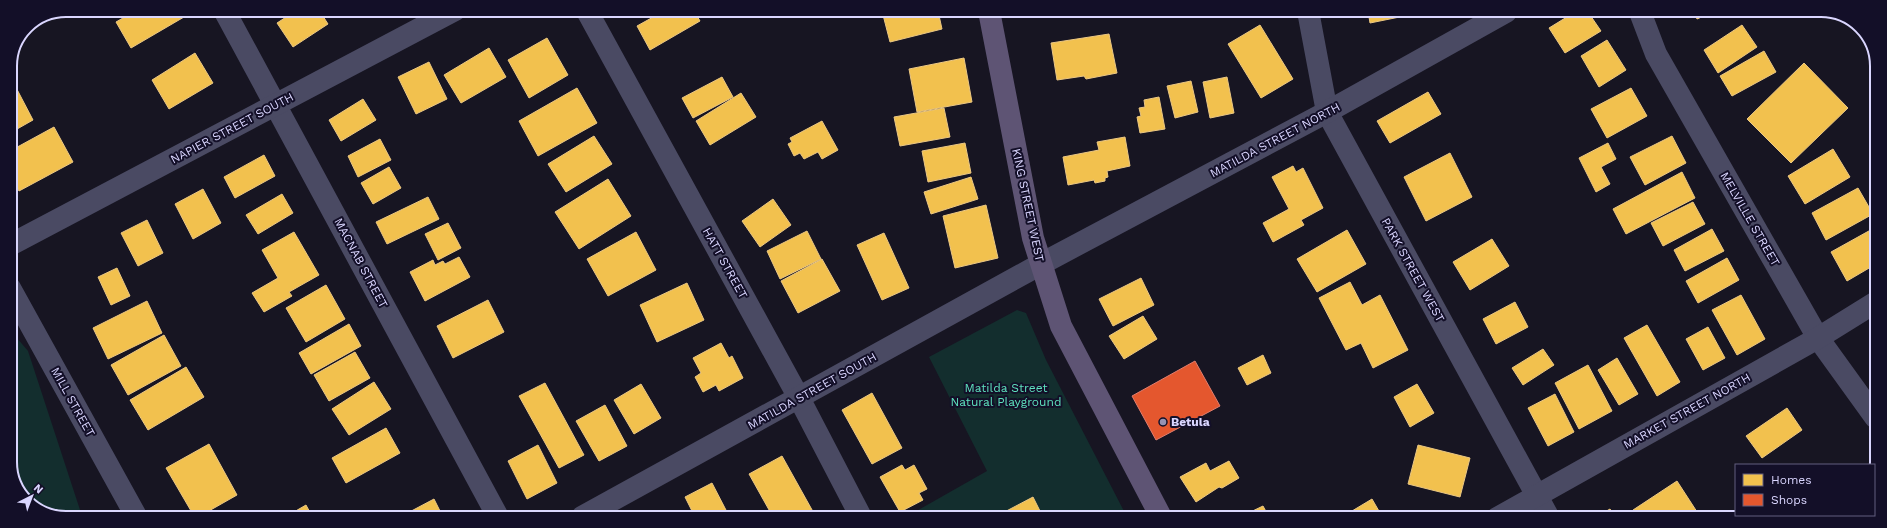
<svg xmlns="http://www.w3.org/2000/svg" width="1887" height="528" font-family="'Work Sans',sans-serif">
<rect width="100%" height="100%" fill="#171522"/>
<g fill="#132e2e">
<path d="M 1017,310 L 1026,313 L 1046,360 L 1127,517 L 906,517 L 987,471 L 929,357 Z"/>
<path d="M 10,330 L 28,351 L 82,516 L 52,516 L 24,499 L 10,466 Z"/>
</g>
<g fill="#f2c14e" stroke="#ebc783">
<path d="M 137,10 L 180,10 L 184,17 L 131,48 L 116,22 Z"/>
<path d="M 297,10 L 319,10 L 328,24 L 293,47 L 277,23 Z"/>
<path d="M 664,11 L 694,11 L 700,21 L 650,50 L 637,26 Z"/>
<path d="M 749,11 L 764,11 L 753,17 Z"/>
<path d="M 882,11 L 938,11 L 942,29 L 890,42 Z"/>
<path d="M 1368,11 L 1429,11 L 1370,23 Z"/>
<path d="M 1575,12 L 1588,12 L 1601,31 L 1565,53 L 1549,28 Z"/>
<path d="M 1694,12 L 1713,12 L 1697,19 Z"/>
<path d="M 1260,25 L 1293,79 L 1261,98 L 1228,44 Z"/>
<path d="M 1742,25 L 1757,47 L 1718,73 L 1704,50 Z"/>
<path d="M 1109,34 L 1117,73 L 1086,79 L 1084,76 L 1057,80 L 1051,43 Z"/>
<path d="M 547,38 L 568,75 L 529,98 L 508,60 Z"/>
<path d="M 1607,40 L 1626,70 L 1599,87 L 1581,56 Z"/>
<path d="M 489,48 L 506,77 L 461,103 L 444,75 Z"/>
<path d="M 1764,51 L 1776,72 L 1732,96 L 1720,76 Z"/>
<path d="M 195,53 L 213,83 L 169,109 L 152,80 Z"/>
<path d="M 964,58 L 972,102 L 917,112 L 909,69 Z"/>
<path d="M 429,62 L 447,99 L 416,114 L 398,77 Z"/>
<path d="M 1804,63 L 1848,108 L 1791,163 L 1747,119 Z"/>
<path d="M 10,76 L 33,120 L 10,133 Z"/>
<path d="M 722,77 L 733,97 L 693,118 L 682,98 Z"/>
<path d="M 1227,77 L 1234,113 L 1210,118 L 1203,82 Z"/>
<path d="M 1191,81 L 1198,112 L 1175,118 L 1167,86 Z"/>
<path d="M 577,88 L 597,123 L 538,156 L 519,121 Z"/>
<path d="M 1631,88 L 1647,116 L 1607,138 L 1591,109 Z"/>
<path d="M 1428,92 L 1441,114 L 1390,143 L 1377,121 Z"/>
<path d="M 741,93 L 756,117 L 710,145 L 696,121 Z"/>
<path d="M 1159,97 L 1165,129 L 1140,133 L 1137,117 L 1141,116 L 1139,108 L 1145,107 L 1144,100 Z"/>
<path d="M 363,99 L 376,120 L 341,141 L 329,120 Z"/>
<path d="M 944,108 L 950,137 L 900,146 L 894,117 Z"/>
<path d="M 822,121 L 838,150 L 822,159 L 818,152 L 804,159 L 800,153 L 794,156 L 788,144 L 792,142 L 790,138 Z"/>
<path d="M 54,127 L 73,162 L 19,191 L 10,174 L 10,151 Z"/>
<path d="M 594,136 L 612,164 L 566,192 L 548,164 Z"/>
<path d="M 1672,136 L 1686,163 L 1645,185 L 1630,157 Z"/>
<path d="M 1125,137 L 1130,166 L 1107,171 L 1108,177 L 1105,178 L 1105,181 L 1095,183 L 1094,180 L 1068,185 L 1063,157 L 1099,150 L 1097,142 Z"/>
<path d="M 380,139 L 391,160 L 358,177 L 348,156 Z"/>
<path d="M 965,143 L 971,173 L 928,182 L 922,151 Z"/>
<path d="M 1608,143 L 1616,159 L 1601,167 L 1610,184 L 1596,192 L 1579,158 Z"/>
<path d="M 1833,149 L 1850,177 L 1805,204 L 1788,176 Z"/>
<path d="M 1450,153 L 1472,197 L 1426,221 L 1404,177 Z"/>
<path d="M 264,155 L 275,176 L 235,198 L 224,177 Z"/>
<path d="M 1293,166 L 1296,172 L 1303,168 L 1323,208 L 1301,220 L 1304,225 L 1273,242 L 1263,223 L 1289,209 L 1272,177 Z"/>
<path d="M 389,167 L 401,188 L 373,204 L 361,183 Z"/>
<path d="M 1682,172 L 1695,198 L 1626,234 L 1613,209 Z"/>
<path d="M 971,177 L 978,199 L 931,214 L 924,192 Z"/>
<path d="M 608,179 L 631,216 L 579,249 L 555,212 Z"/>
<path d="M 1858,188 L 1873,214 L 1826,240 L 1812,213 Z"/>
<path d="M 203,189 L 221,223 L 193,239 L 175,204 Z"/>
<path d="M 282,194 L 293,213 L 258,234 L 246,215 Z"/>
<path d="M 428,197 L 439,219 L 387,244 L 376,222 Z"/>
<path d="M 773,199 L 791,225 L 760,247 L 742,221 Z"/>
<path d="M 1693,202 L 1705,224 L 1663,246 L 1651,223 Z"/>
<path d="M 986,205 L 998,258 L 955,268 L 943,216 Z"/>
<path d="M 147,220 L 163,253 L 138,266 L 121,233 Z"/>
<path d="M 448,223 L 461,248 L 438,260 L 425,234 Z"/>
<path d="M 1876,227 L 1876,264 L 1847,281 L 1831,252 Z"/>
<path d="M 1712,229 L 1724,251 L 1685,271 L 1674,250 Z"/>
<path d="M 1347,230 L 1366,264 L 1317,292 L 1297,259 Z"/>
<path d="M 807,231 L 821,259 L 780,279 L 767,251 Z"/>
<path d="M 294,232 L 319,275 L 289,292 L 292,296 L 264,312 L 252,293 L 278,278 L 262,250 Z"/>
<path d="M 636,232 L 656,270 L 608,296 L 587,259 Z"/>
<path d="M 884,233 L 909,288 L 882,300 L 857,245 Z"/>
<path d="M 1492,239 L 1509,266 L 1470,290 L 1453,262 Z"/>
<path d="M 459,257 L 470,277 L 425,301 L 410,272 L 433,260 L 435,265 L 443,261 L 445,264 Z"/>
<path d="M 1727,258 L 1739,280 L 1698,303 L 1686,281 Z"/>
<path d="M 822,259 L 840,291 L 798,313 L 781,281 Z"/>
<path d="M 117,268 L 130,296 L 111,305 L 98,277 Z"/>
<path d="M 1141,278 L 1154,305 L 1113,326 L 1099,299 Z"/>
<path d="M 1350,282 L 1362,305 L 1380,295 L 1408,350 L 1373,368 L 1361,343 L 1346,350 L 1319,298 Z"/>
<path d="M 687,283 L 704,320 L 657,342 L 640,305 Z"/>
<path d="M 326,285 L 345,319 L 306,342 L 286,308 Z"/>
<path d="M 1741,295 L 1765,339 L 1737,355 L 1712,310 Z"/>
<path d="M 488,300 L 504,332 L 453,358 L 437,326 Z"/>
<path d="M 147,301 L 162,333 L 108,359 L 93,328 Z"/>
<path d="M 1515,302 L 1528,327 L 1496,344 L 1483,319 Z"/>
<path d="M 1143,316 L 1157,339 L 1124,359 L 1109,336 Z"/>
<path d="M 349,324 L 361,346 L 311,374 L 299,353 Z"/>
<path d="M 1647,325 L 1680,382 L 1657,396 L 1624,338 Z"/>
<path d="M 1708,327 L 1725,358 L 1703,370 L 1686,339 Z"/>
<path d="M 164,335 L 181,366 L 128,395 L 111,365 Z"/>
<path d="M 721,343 L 729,358 L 732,356 L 743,378 L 719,391 L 716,385 L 703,392 L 695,377 L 701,373 L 693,358 Z"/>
<path d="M 1543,349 L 1554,365 L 1523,385 L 1512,368 Z"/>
<path d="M 355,352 L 370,378 L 329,401 L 314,375 Z"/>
<path d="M 1263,355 L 1271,373 L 1247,385 L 1238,368 Z"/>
<path d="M 1617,358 L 1638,394 L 1619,405 L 1598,370 Z"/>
<path d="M 1588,365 L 1612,411 L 1579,429 L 1555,383 Z"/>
<path d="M 186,367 L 204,397 L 148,430 L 130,400 Z"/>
<path d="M 374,382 L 391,409 L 349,435 L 332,409 Z"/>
<path d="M 545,383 L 584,455 L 559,468 L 519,396 Z"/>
<path d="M 641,384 L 661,418 L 634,434 L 614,400 Z"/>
<path d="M 1417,384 L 1434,413 L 1410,427 L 1394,397 Z"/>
<path d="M 872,393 L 902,448 L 872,464 L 842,410 Z"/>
<path d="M 1555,394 L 1574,432 L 1548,446 L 1528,408 Z"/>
<path d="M 605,405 L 627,446 L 599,461 L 576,421 Z"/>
<path d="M 1787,408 L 1802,430 L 1762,458 L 1746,436 Z"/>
<path d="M 386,428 L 400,453 L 346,483 L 332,458 Z"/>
<path d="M 209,444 L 237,495 L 200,516 L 194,516 L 166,468 Z"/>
<path d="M 538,445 L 557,483 L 527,499 L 508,461 Z"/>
<path d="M 1418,445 L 1470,458 L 1460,497 L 1408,484 Z"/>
<path d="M 782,456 L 816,517 L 773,517 L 749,474 Z"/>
<path d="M 1229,461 L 1239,478 L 1222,488 L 1219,487 L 1196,502 L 1180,477 L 1206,463 L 1210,471 Z"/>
<path d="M 902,465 L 905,470 L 914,465 L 927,489 L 919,493 L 923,500 L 900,512 L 880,477 Z"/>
<path d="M 1677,481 L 1701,518 L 1638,518 L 1633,510 Z"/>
<path d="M 712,483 L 727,512 L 717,517 L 695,517 L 685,497 Z"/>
<path d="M 1033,497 L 1043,517 L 995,517 Z"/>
<path d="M 434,499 L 443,517 L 400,517 Z"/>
<path d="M 1372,499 L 1383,518 L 1342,517 Z"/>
<path d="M 306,505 L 312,516 L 287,516 Z"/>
<path d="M 1263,506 L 1269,517 L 1240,517 Z"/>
<path d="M 1610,509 L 1616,518 L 1594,518 Z"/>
<path d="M 1799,515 L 1830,515 L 1821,518 L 1801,518 Z"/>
</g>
<path fill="#e4572e" stroke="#e17d6d" d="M 1195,361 L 1220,406 L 1156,440 L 1132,396 Z"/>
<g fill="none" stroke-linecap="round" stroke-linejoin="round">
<g stroke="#4a4a63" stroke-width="22">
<path d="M 224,10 L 498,517"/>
<path d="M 587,11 L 799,398 L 861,517"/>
<path d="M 1308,11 L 1327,112 L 1549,518"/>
<path d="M 1640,12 L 1656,54 L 1818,338 L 1875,417"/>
<path d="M 10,245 L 455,10"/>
<path d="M 10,288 L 136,516"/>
<path d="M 582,517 L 1041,264 L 1327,112 L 1506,12"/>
<path d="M 1497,518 L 1818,338 L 1876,302"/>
</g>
<path stroke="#5e5474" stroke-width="22" d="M 989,11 L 1033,238 L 1061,326 L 1161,517"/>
</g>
<circle fill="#9692b2" stroke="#130f28" stroke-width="1.5" cx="1163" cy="422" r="4"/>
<g text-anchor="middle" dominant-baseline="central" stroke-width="4" stroke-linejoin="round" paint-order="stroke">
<g font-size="12" fill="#dad6ff" stroke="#130f28">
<text transform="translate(232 128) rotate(-28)">NAPIER STREET SOUTH</text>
<text transform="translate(1275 140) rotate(-28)">MATILDA STREET NORTH</text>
<text transform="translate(1028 205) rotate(78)">KING STREET WEST</text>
<text transform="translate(1750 219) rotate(60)">MELVILLE STREET</text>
<text transform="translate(361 263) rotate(62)">MACNAB STREET</text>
<text transform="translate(725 263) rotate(61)">HATT STREET</text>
<text transform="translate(1413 270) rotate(61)">PARK STREET WEST</text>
<text transform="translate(812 391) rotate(-29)">MATILDA STREET SOUTH</text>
<text transform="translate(73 402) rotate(61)">MILL STREET</text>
<text transform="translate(1687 411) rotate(-29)">MARKET STREET NORTH</text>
</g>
<g font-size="12" fill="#5ee2be" stroke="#130f28">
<text x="1006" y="388">Matilda Street<tspan x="1006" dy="14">Natural Playground</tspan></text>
</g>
<g font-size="12" font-weight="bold" fill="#dad6ff" stroke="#130f28" text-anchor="start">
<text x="1171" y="422">Betula</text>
</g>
</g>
<path d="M0 0H1887V528H0ZM66 17H1821A49 49 0 0 1 1870 66V462A49 49 0 0 1 1821 511H66A49 49 0 0 1 17 462V66A49 49 0 0 1 66 17Z" fill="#130f28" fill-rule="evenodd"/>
<path fill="none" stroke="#dad6ff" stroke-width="2" d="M66 17H1821A49 49 0 0 1 1870 66V462A49 49 0 0 1 1821 511H66A49 49 0 0 1 17 462V66A49 49 0 0 1 66 17Z"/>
<rect x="1735" y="464" width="140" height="52" fill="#130f28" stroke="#635f7e"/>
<rect x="1743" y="474" width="20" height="12" fill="#f2c14e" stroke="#635f7e"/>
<text x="1771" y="484" font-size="12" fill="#dad6ff">Homes</text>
<rect x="1743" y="494" width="20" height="12" fill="#e4572e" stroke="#635f7e"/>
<text x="1771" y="504" font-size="12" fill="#dad6ff">Shops</text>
<g transform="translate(32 496) rotate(42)" stroke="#130f28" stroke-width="3" paint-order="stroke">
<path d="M0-3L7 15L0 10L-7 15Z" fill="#dad6ff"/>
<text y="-6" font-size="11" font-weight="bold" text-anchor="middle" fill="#dad6ff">N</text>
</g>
</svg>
